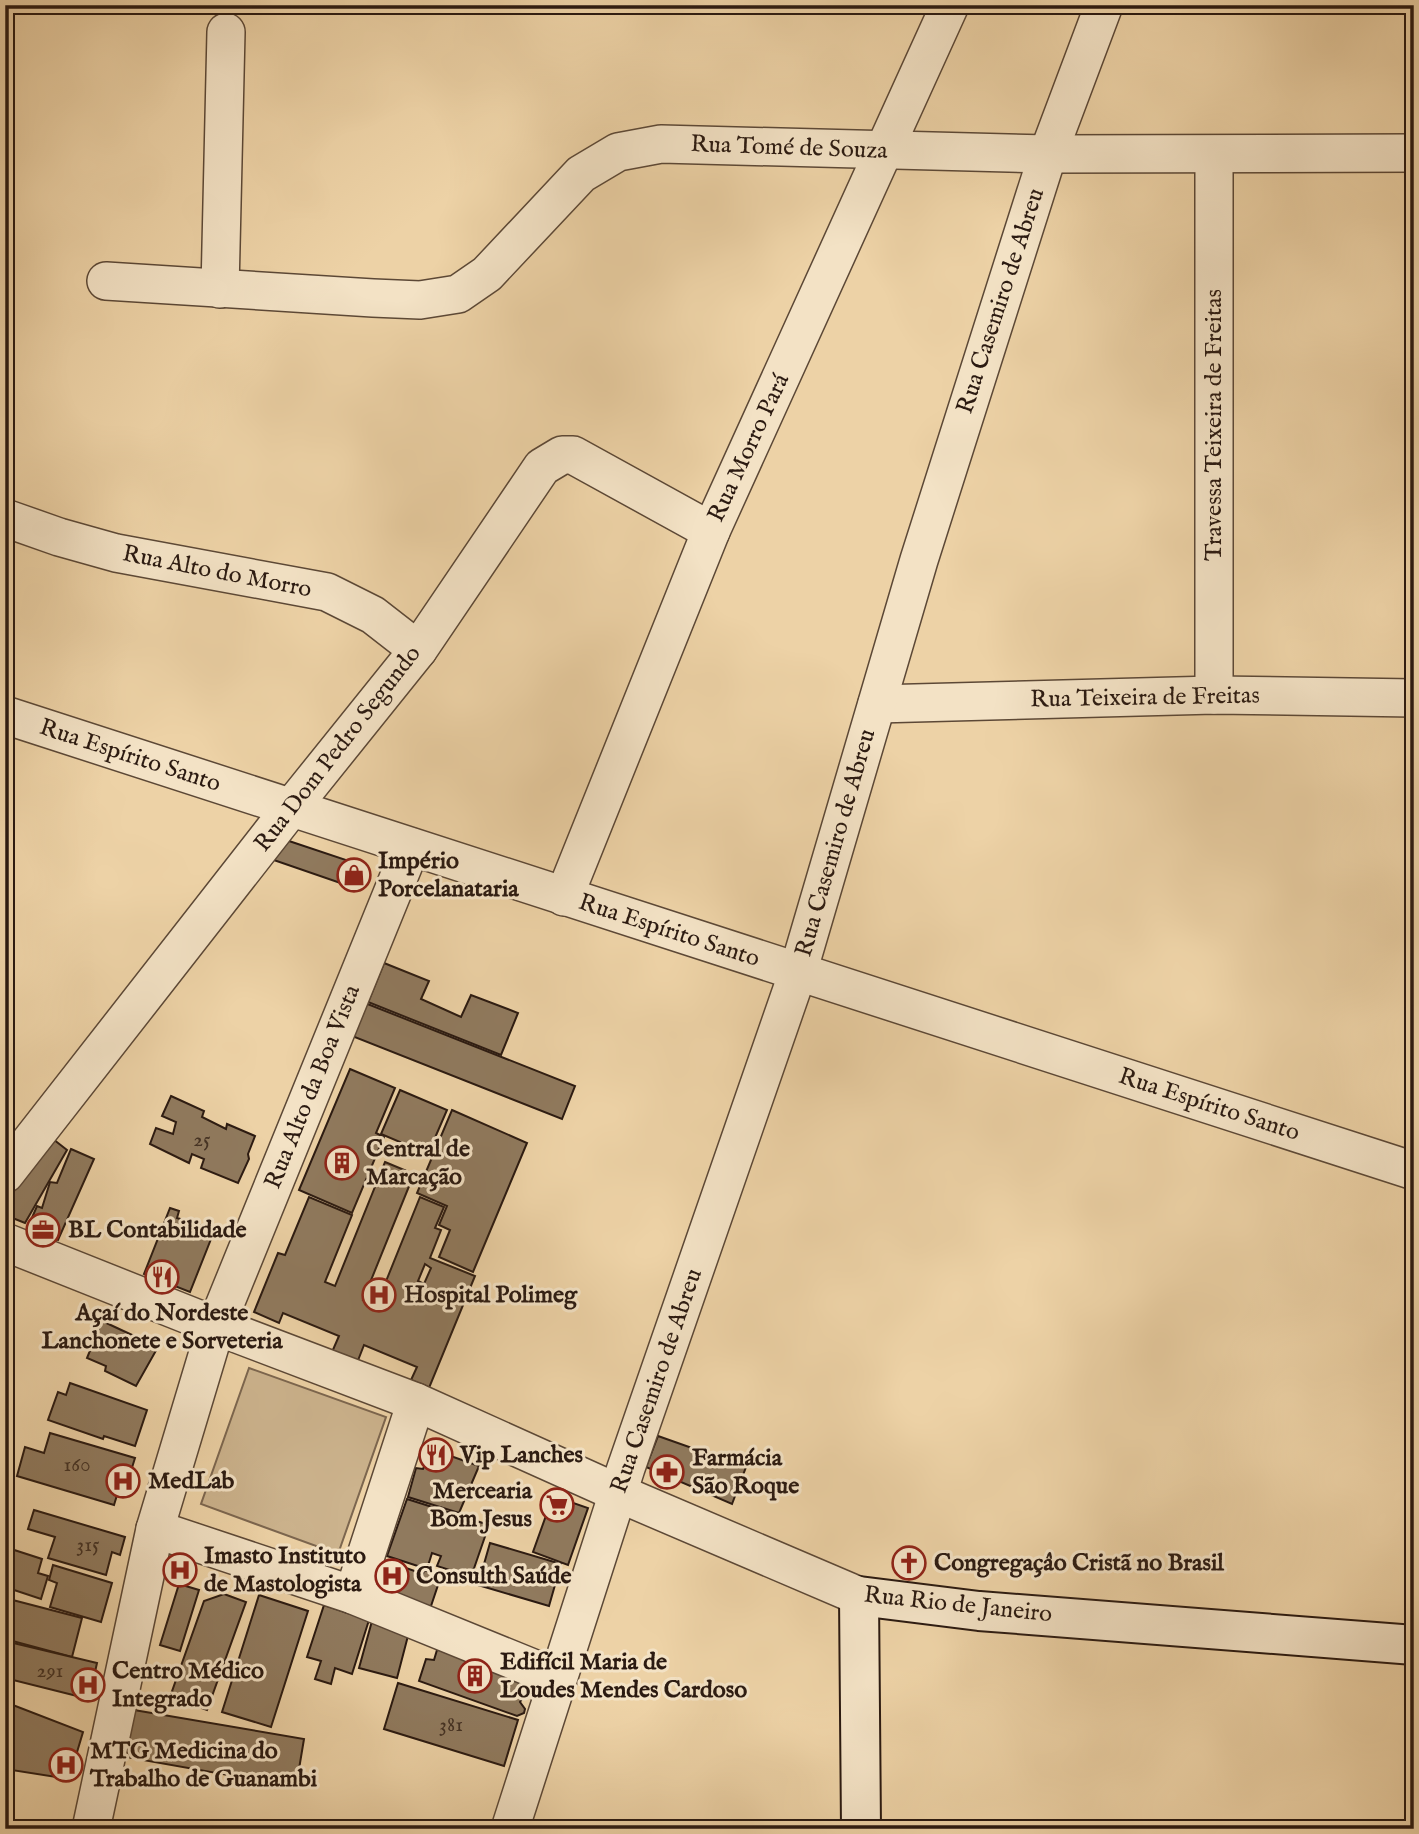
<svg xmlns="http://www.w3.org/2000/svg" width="1419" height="1834" font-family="'IM FELL English',serif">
<rect width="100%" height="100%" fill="#edd2a6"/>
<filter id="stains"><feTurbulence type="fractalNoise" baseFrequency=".00286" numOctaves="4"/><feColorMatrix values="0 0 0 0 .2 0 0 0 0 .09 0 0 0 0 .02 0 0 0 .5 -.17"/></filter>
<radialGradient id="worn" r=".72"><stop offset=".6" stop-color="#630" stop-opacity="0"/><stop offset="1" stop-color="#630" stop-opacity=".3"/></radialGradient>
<path fill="#ccb38d" stroke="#7c664f" stroke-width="2" d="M 249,1368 L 386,1417 L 338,1554 L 201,1504 Z"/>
<g fill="#907a5e" stroke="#2b1a11" stroke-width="2" fill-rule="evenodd">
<path d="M 280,838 L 361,865 L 352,887 L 265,857 Z"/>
<path d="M 384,963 L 429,981 L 421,999 L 461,1017 L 471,995 L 518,1013 L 501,1055 L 368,1002 Z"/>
<path d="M 365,1003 L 575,1086 L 562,1119 L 352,1036 Z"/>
<path d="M 350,1069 L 395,1088 L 376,1133 L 384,1137 L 352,1213 L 299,1190 Z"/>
<path d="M 400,1090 L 447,1110 L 428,1154 L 381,1134 Z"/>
<path d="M 171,1096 L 204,1111 L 202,1117 L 226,1129 L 227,1124 L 255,1136 L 248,1154 L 249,1159 L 238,1183 L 201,1168 L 204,1159 L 192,1154 L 189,1163 L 150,1144 L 156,1128 L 173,1134 L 176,1122 L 162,1116 Z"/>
<path d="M 452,1110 L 527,1143 L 473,1272 L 439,1257 L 450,1230 L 439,1225 L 447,1206 L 417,1193 Z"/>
<path d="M 44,1132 L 67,1150 L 25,1223 L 5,1215 L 5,1183 Z"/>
<path d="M 71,1149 L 94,1159 L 58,1240 L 28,1227 L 37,1206 L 42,1208 L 50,1182 L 57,1183 Z"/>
<path d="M 385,1162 L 414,1174 L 363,1300 L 376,1306 L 420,1197 L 444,1207 L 435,1228 L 441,1230 L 430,1258 L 475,1276 L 429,1388 L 411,1380 L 417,1367 L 364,1345 L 357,1363 L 332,1352 L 339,1336 L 283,1313 L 279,1323 L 254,1312 L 278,1253 L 285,1255 L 309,1197 L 352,1215 L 325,1282 L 335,1286 ZM 425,1264 L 431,1268 L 424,1284 L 418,1281 Z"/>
<path d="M 170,1208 L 179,1211 L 177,1218 L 215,1229 L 190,1292 L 144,1274 Z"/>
<path d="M 102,1321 L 158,1347 L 136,1386 L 105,1371 L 106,1366 L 87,1358 Z"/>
<path d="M 70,1383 L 147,1410 L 135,1446 L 104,1436 L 103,1439 L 48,1420 L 58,1392 L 66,1395 Z"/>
<path d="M 50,1433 L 135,1458 L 130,1474 L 124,1472 L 114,1505 L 17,1476 L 25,1447 L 44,1453 Z"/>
<path d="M 658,1436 L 746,1467 L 732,1504 L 646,1467 Z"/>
<path d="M 431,1449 L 479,1466 L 459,1513 L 408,1497 L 416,1468 L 423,1469 Z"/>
<path d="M 553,1496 L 588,1508 L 568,1565 L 533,1552 Z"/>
<path d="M 407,1499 L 489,1525 L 471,1577 L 437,1566 L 441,1556 L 432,1553 L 427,1569 L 387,1556 Z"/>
<path d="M 34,1510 L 125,1537 L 120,1555 L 112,1552 L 106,1575 L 48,1558 L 55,1537 L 28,1529 Z"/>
<path d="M 490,1543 L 561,1564 L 549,1606 L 478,1585 Z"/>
<path d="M 5,1547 L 42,1559 L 38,1573 L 48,1576 L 41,1599 L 5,1587 Z"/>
<path d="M 386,1561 L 423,1574 L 424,1570 L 441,1576 L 430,1609 L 376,1590 Z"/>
<path d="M 53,1565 L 112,1583 L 101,1622 L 50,1607 L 57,1583 L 49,1580 Z"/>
<path d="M 179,1584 L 199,1590 L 180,1651 L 160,1645 Z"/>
<path d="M 224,1594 L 246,1602 L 207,1710 L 170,1697 L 204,1601 Z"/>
<path d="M 259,1595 L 308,1611 L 271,1727 L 222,1712 Z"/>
<path d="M 5,1598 L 82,1618 L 72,1657 L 5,1639 Z"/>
<path d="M 324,1605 L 369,1620 L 352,1674 L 335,1668 L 331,1684 L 315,1679 L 321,1661 L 307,1657 Z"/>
<path d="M 372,1621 L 409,1632 L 397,1678 L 359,1668 Z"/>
<path d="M 440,1640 L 532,1684 L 532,1689 L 525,1694 L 520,1702 L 525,1709 L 524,1713 L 517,1716 L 419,1681 L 426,1659 L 434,1660 Z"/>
<path d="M 5,1641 L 97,1663 L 89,1699 L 5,1678 Z"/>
<path d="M 398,1683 L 518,1720 L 504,1766 L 384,1729 Z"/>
<path d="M 5,1702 L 83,1732 L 69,1779 L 5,1769 Z"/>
<path d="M 134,1710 L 304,1739 L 296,1787 L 126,1757 Z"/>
<path d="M 553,1821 L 579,1829 L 551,1829 Z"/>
</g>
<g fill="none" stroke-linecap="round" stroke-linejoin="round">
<defs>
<g id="minor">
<path d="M 1214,155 L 1214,695"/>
<path d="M 106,281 L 373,298 L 420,300 L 458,294 L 487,274 L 581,174 L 618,152 L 661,144 L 1048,154 L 1414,153"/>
<path d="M 220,289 L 226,32"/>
<path d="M 5,518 L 59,537 L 116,553 L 327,592 L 373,615 L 418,650"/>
<path d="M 877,704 L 1214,695 L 1414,698"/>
<path d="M 5,715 L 1414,1171"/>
<path d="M 564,897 L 711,531 L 950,5"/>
<path d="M 5,1174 L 291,808 L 418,650 L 542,467 L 562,455 L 573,455 L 711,531"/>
<path d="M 5,1242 L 216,1326 L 416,1402 L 618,1493 L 859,1596"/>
<path d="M 155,1529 L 353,1595 L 557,1678"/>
<path d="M 353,1595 L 416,1402"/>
<path d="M 91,1829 L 155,1529 L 216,1326 L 411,847"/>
<path d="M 510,1829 L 626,1468 L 798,972 L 919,560 L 1048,154 L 1104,5"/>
</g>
<path id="secondary" d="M 861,1829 L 859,1596 L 979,1611 L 1414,1645"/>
</defs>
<use href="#minor" stroke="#5c4836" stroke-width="40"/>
<use href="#secondary" stroke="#2b1a11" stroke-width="42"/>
<use href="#minor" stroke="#f3e2c5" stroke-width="37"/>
<use href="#secondary" stroke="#f3e2c5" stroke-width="38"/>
</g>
<defs>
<symbol id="shop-ring" viewBox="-11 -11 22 22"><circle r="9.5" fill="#f3e2c5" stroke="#8f2418" stroke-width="1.5"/><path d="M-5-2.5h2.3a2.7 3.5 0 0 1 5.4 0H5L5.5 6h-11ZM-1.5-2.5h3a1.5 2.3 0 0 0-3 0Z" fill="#8f2418"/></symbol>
<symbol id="building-ring" viewBox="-11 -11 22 22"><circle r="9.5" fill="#f3e2c5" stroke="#8f2418" stroke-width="1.5"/><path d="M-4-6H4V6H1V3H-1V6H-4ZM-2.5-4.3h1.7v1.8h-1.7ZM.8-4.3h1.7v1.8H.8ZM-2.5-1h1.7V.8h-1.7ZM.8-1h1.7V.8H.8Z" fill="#8f2418"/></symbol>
<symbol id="office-ring" viewBox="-11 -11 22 22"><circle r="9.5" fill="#f3e2c5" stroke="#8f2418" stroke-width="1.5"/><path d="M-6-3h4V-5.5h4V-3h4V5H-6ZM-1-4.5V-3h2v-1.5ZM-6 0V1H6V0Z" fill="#8f2418"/></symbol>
<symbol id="restaurant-ring" viewBox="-11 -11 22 22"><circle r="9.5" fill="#f3e2c5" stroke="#8f2418" stroke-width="1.5"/><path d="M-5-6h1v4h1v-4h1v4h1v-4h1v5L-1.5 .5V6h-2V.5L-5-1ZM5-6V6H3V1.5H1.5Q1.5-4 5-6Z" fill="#8f2418"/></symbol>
<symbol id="hospital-ring" viewBox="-11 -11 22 22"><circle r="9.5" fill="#f3e2c5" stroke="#8f2418" stroke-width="1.5"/><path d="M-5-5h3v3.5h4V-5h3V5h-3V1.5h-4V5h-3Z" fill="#8f2418"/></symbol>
<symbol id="pharmacy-ring" viewBox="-11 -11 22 22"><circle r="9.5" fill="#f3e2c5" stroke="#8f2418" stroke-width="1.5"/><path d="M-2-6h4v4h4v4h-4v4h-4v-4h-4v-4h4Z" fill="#8f2418"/></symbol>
<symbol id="supermarket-ring" viewBox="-11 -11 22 22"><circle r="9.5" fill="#f3e2c5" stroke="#8f2418" stroke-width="1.5"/><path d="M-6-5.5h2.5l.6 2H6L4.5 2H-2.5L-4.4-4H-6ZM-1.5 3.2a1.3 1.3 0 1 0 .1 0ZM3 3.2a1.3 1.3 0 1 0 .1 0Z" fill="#8f2418"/></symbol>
<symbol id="church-ring" viewBox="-11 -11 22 22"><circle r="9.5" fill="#f3e2c5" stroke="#8f2418" stroke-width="1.5"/><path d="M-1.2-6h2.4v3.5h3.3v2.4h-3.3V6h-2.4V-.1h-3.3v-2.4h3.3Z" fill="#8f2418"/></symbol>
</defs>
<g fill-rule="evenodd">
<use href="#shop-ring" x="335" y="856" width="38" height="38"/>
<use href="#building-ring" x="323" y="1144" width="38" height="38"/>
<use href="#office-ring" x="24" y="1211" width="38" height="38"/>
<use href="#restaurant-ring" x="143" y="1258" width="38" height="38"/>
<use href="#hospital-ring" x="360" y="1276" width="38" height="38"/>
<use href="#restaurant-ring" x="417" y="1436" width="38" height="38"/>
<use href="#pharmacy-ring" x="648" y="1453" width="38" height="38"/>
<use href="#hospital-ring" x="104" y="1462" width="38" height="38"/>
<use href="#supermarket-ring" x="538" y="1486" width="38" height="38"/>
<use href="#church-ring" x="890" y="1544" width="38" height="38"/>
<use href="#hospital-ring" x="161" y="1551" width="38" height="38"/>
<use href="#hospital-ring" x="373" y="1557" width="38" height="38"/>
<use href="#building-ring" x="456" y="1657" width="38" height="38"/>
<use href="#hospital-ring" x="69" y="1666" width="38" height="38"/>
<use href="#hospital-ring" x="47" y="1746" width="38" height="38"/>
</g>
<g text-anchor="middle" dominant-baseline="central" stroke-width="6" stroke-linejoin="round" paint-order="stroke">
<g font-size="21" fill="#443224">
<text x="202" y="1140">25</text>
<text x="77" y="1465">160</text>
<text x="88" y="1545">315</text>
<text x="50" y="1671">291</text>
<text x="451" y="1725">381</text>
</g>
<g font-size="24" fill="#2b1a11" stroke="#f3e2c5">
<text transform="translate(789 148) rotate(2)">Rua Tomé de Souza</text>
<text transform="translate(1001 301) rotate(-72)">Rua Casemiro de Abreu</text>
<text transform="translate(1214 425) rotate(-90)">Travessa Teixeira de Freitas</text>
<text transform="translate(749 448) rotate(-65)">Rua Morro Pará</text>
<text transform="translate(217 572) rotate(11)">Rua Alto do Morro</text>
<text transform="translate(1145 698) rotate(-1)">Rua Teixeira de Freitas</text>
<text transform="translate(338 749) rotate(-52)">Rua Dom Pedro Segundo</text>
<text transform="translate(130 756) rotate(18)">Rua Espírito Santo</text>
<text transform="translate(836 843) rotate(-74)">Rua Casemiro de Abreu</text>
<text transform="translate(669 931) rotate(18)">Rua Espírito Santo</text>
<text transform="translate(313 1087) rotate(-68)">Rua Alto da Boa Vista</text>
<text transform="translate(1209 1105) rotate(18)">Rua Espírito Santo</text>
<text transform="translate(657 1381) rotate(-71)">Rua Casemiro de Abreu</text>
<text transform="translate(958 1605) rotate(6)">Rua Rio de Janeiro</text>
</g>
<g font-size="24" font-weight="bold" fill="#2b1a11" stroke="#f3e2c5" text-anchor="start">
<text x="378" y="861">Império<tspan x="378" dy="28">Porcelanataria</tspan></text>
<text x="366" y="1149">Central de<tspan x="366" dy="28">Marcação</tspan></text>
<text x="68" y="1230">BL Contabilidade</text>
<text x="404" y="1295">Hospital Polimeg</text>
<text x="162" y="1313" text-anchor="middle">Açaí do Nordeste<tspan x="162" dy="28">Lanchonete e Sorveteria</tspan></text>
<text x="460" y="1455">Vip Lanches</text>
<text x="692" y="1458">Farmácia<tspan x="692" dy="28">São Roque</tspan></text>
<text x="148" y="1481">MedLab</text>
<text x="532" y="1491" text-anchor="end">Mercearia<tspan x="532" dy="28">Bom Jesus</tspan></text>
<text x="204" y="1556">Imasto Instituto<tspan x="204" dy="28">de Mastologista</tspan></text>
<text x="934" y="1563">Congregaçâo Cristã no Brasil</text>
<text x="416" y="1576">Consulth Saúde</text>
<text x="500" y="1662">Edifícil Maria de<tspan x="500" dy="28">Loudes Mendes Cardoso</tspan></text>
<text x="112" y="1671">Centro Médico<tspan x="112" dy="28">Integrado</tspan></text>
<text x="90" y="1751">MTG Medicina do<tspan x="90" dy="28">Trabalho de Guanambi</tspan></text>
</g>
</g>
<rect width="1419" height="1834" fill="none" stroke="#edd2a6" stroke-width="28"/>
<rect x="7" y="7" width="1405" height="1820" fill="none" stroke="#2b1a11" stroke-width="3.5"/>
<rect x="14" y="14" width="1391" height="1806" fill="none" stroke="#2b1a11" stroke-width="2"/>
<rect width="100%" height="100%" filter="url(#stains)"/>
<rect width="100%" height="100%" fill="url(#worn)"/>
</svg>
